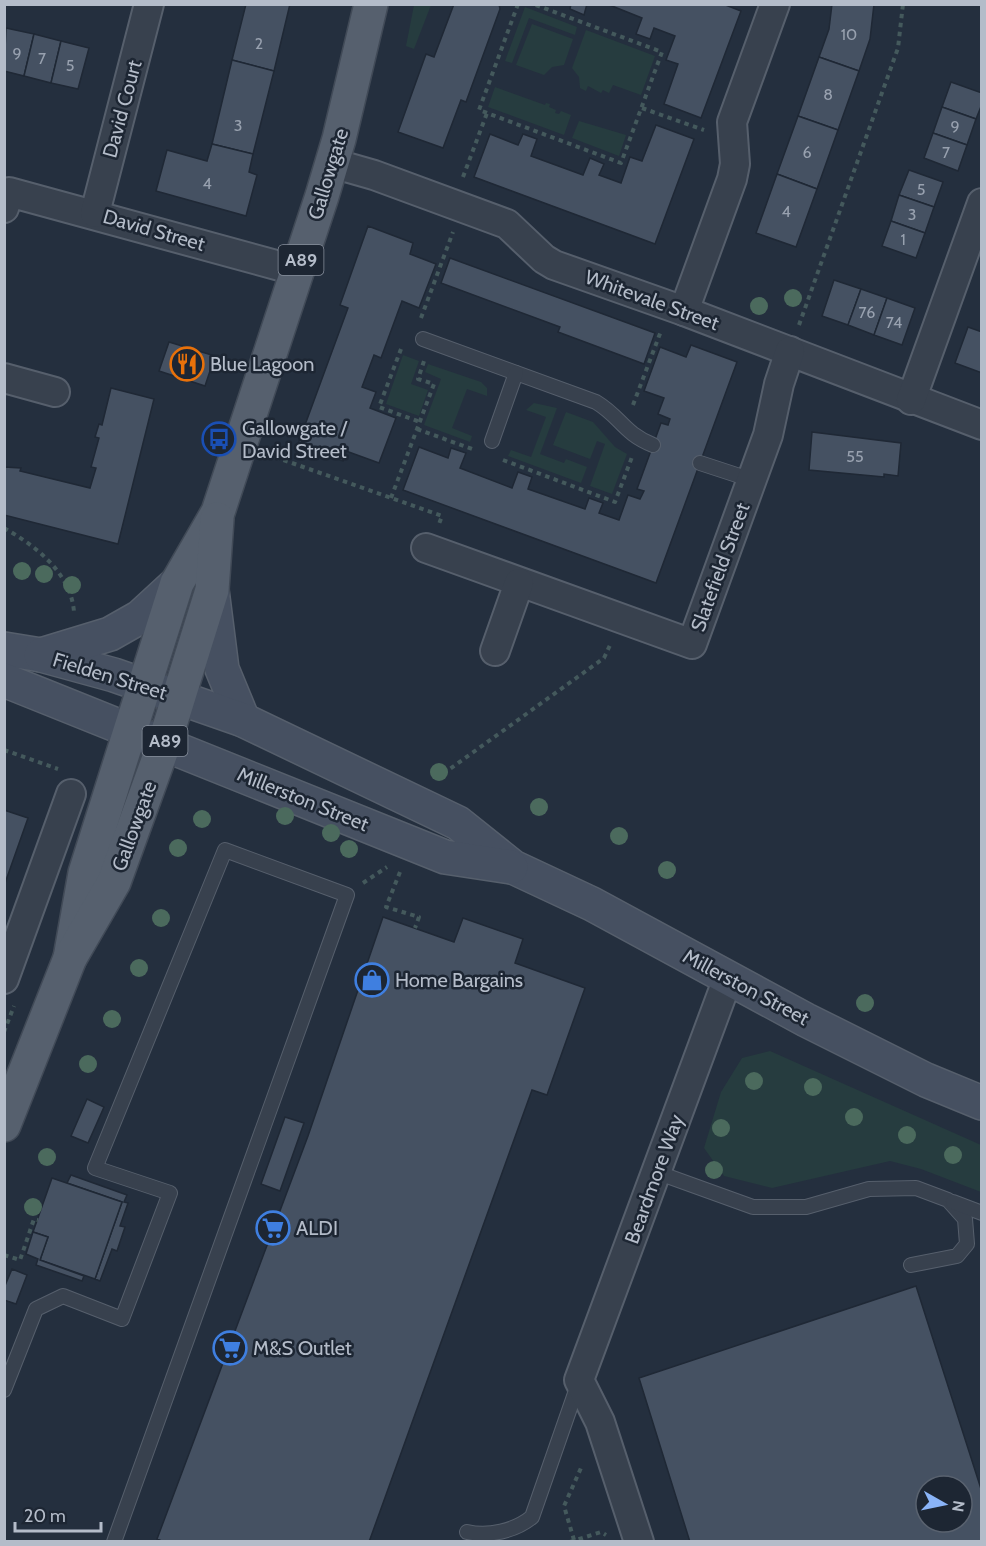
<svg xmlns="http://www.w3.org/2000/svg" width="986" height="1546" font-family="Cabin,sans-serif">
<rect width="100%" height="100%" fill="#242f3e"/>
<g fill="#263c3f">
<path d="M 414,5 L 431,5 L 414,49 L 406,46 Z"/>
<path d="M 525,7 L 577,27 L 575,35 L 529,18 L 512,63 L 505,61 Z"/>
<path d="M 532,24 L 573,39 L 564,65 L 552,67 L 544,75 L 516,65 Z"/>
<path d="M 586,30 L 655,56 L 641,95 L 613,85 L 609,93 L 603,90 L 601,93 L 588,86 L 586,91 L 580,88 L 579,77 L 572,68 Z"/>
<path d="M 495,87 L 545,105 L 546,103 L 550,104 L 549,107 L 556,110 L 555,113 L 559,114 L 561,111 L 571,115 L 564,135 L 488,107 Z"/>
<path d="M 579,121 L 626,135 L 619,156 L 572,138 Z"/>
<path d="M 403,355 L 419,361 L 411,384 L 428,390 L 419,416 L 386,404 Z"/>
<path d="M 428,364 L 481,382 L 487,388 L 487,396 L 467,389 L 452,428 L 472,436 L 470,442 L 424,425 L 441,379 L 425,372 Z"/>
<path d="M 534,403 L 557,408 L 540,454 L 564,463 L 566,459 L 587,467 L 581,483 L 508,456 L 511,450 L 531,457 L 546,417 L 526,410 Z"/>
<path d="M 566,412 L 593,422 L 615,447 L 627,454 L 612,494 L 590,486 L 605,444 L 597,441 L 590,459 L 553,445 Z"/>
<path d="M 770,1051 L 981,1145 L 981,1192 L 921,1169 L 890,1161 L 772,1188 L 724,1176 L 704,1148 L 721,1092 L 742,1058 Z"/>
</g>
<g fill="#455162" stroke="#1f2835" stroke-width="1.5" fill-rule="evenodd">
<path d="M 246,4 L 290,4 L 274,71 L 232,60 Z"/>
<path d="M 454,4 L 499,4 L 500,9 L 466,102 L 461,100 L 443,148 L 398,132 L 426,54 L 434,57 Z"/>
<path d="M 571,4 L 587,4 L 584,15 L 570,9 Z"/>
<path d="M 607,4 L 723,4 L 741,11 L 701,118 L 664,104 L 678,64 L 666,60 L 675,36 L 654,28 L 650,39 L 636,34 L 642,18 Z"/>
<path d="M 832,4 L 874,4 L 870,39 L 859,71 L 819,57 L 829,29 Z"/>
<path d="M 6,28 L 34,34 L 24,76 L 4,71 Z"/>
<path d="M 34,34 L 61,41 L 51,83 L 24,76 Z"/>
<path d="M 61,41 L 89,48 L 78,89 L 51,83 Z"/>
<path d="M 819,57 L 859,71 L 838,130 L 798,116 Z"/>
<path d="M 232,60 L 274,71 L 253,154 L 212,144 Z"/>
<path d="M 951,82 L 982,93 L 982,104 L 976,119 L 942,107 Z"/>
<path d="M 942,107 L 976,119 L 967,145 L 933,133 Z"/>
<path d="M 798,116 L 838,130 L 817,189 L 777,174 Z"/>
<path d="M 656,125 L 694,139 L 655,244 L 474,177 L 490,134 L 518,145 L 523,134 L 537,139 L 531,156 L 583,175 L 590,158 L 604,164 L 599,175 L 621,183 L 630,157 L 642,161 Z"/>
<path d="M 933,133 L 967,145 L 958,171 L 924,158 Z"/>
<path d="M 212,144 L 253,154 L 249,172 L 257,175 L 246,216 L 156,191 L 167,150 L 207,161 Z"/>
<path d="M 909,170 L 943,182 L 934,207 L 899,195 Z"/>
<path d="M 777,174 L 817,189 L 796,247 L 756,233 Z"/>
<path d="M 899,195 L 934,207 L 925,233 L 891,221 Z"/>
<path d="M 891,221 L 925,233 L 916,258 L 882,246 Z"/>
<path d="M 368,226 L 413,243 L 410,254 L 436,264 L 419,308 L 402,301 L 381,358 L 374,355 L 362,387 L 376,392 L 370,408 L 396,418 L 379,463 L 346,451 L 343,461 L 298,444 L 348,308 L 340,305 Z"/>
<path d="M 450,258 L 655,333 L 644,364 L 558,332 L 560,327 L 441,283 Z"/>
<path d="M 834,280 L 861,289 L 848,325 L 822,316 Z"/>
<path d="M 861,289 L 887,298 L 874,335 L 848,325 Z"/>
<path d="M 887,298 L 915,308 L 902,345 L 874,335 Z"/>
<path d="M 968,327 L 982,332 L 982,373 L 955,363 Z"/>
<path d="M 169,342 L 215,356 L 205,386 L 159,371 Z"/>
<path d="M 691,345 L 737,362 L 656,583 L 403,490 L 419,447 L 448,458 L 451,448 L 466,453 L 460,468 L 512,488 L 518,472 L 532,477 L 528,489 L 585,509 L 589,498 L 603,503 L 599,513 L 619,520 L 628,495 L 640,499 L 644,491 L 637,489 L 661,423 L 668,425 L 670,419 L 658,414 L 664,398 L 644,391 L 660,347 L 686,357 Z"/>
<path d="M 111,388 L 154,399 L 118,544 L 4,515 L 4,467 L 21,468 L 20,471 L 90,488 L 96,468 L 91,467 L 99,438 L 95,437 L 99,424 L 102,425 Z"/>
<path d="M 812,432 L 901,443 L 898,476 L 884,474 L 884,477 L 809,470 Z"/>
<path d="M 4,810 L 28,818 L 4,886 Z"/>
<path d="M 383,917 L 454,942 L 463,918 L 523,939 L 515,963 L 585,988 L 547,1095 L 532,1090 L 369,1542 L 164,1542 L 157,1539 L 308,1136 Z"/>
<path d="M 87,1099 L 104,1107 L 88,1143 L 71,1136 Z"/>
<path d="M 285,1117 L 304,1123 L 280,1191 L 261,1184 Z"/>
<path d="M 71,1175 L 127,1195 L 124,1202 L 128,1203 L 120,1226 L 125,1227 L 117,1251 L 112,1249 L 100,1281 L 95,1279 L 122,1202 L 67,1183 Z"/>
<path d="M 52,1178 L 122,1202 L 95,1279 L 40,1260 L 48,1237 L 33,1232 Z"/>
<path d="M 33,1232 L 48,1237 L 40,1260 L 84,1276 L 82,1281 L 36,1265 L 38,1259 L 26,1254 Z"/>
<path d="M 12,1269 L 27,1275 L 16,1304 L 4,1300 L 4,1288 Z"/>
<path d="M 916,1286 L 982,1492 L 982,1542 L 690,1542 L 639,1378 ZM 926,1486 L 962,1486 L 962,1522 L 926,1522 Z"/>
</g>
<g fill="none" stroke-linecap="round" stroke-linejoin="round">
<defs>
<g id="service">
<path d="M 423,339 L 596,402 C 621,417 623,433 653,445"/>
<path d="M 492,441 L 516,373"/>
<path d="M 700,463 L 752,480"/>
<path d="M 656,1172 L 753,1207 L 806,1207 L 869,1189 L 916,1188 L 948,1200 L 965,1219 L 967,1244 L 957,1256 L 911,1265"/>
<path d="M 953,1202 L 982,1213"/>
<path d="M 4,1390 L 36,1309 L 63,1296 L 122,1319 L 170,1193 L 95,1168 L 225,850 L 347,895 L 114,1542"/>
<path d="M 467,1532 C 488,1537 515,1531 532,1517 L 579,1382"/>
</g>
<g id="minor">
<path d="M 332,163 L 374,175 L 507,224 L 544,259 L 554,265 L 684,311 L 982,425"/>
<path d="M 4,208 L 9,192 L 298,271"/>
<path d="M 95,213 L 149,4"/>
<path d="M 684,311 L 732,179 L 735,164 L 732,122 L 775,4"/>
<path d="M 4,378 L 55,392"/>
<path d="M 911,400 L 982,203"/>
<path d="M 426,548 L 692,644 L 768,435 L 779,384 L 790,351"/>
<path d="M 495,651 L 519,583"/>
<path d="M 4,979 L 71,794"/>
<path d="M 639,1542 L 600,1422 L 579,1380 L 728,978"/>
</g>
<g id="secondary">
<path d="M 212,590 L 222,669 L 243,720"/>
<path d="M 4,649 L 41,655 L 114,675 L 243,720 L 458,823 L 513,867 L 592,904 L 806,1020 L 926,1080 L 982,1103"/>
<path d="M 41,655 L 110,634 L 140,617 L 177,583"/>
<path d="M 4,680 L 445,857 L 511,867"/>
</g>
<g id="primary">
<path d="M 70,958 L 85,873 L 177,583 L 218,512 L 322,196 L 339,139 L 371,4"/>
<path d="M 4,1125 L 70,958 L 114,882 L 164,744 L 212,590 L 217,519"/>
</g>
</defs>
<use href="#service" stroke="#565f6c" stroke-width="16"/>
<use href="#minor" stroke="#565f6c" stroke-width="32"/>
<use href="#secondary" stroke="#565f6c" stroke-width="36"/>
<use href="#primary" stroke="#414a57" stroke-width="36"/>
<g stroke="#44595c" stroke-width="4" stroke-dasharray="4.5 4.5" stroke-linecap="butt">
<path d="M 518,4 L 479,110 L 621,163 L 662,52 L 533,4"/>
<path d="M 642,108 L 704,130"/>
<path d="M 463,177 L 487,113"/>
<path d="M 421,318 L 453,232"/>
<path d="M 799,325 L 898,48 L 903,4"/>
<path d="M 401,349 L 379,407 L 420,422"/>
<path d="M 633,405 L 661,331"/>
<path d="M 417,429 L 472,449"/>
<path d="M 275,457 L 442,516 L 439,524"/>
<path d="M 503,460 L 615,502 L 632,457"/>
<path d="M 391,498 L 434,384 L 418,379 L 424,361"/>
<path d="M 4,528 C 36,546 71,573 74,612"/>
<path d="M 4,750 L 58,769"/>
<path d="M 436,779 L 604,658 L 611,643"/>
<path d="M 400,872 L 386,907 L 419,917 L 415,928"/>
<path d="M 363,883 L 387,867"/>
<path d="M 4,1032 L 14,1006"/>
<path d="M 4,1255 L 20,1260 L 34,1219 L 38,1220"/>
<path d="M 574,1540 L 564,1506 L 581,1468 L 584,1467"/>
<path d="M 570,1542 L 601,1532 L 606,1535"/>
</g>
<use href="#service" stroke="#38414e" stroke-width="14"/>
<use href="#minor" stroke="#38414e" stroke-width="28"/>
<use href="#secondary" stroke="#465061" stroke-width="33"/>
<use href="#primary" stroke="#56606e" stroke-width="33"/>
</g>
<g fill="#4b6a5d">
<circle cx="793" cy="298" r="9"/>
<circle cx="759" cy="306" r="9"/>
<circle cx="22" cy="571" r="9"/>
<circle cx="44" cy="574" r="9"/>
<circle cx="72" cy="585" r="9"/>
<circle cx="439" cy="772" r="9"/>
<circle cx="539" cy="807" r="9"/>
<circle cx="285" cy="816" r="9"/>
<circle cx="202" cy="819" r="9"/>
<circle cx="331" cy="833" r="9"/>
<circle cx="619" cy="836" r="9"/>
<circle cx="178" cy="848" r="9"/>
<circle cx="349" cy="849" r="9"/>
<circle cx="667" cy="870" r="9"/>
<circle cx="161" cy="918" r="9"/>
<circle cx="139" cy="968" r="9"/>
<circle cx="865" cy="1003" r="9"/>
<circle cx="112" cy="1019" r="9"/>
<circle cx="88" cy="1064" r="9"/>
<circle cx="754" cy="1081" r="9"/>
<circle cx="813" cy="1087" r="9"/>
<circle cx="854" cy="1117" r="9"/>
<circle cx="721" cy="1128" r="9"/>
<circle cx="907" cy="1135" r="9"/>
<circle cx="953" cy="1155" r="9"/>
<circle cx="47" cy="1157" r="9"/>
<circle cx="714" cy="1170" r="9"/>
<circle cx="33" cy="1207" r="9"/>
</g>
<defs>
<symbol id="restaurant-ring" viewBox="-11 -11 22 22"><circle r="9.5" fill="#1d2633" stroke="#e8710a" stroke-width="1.5"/><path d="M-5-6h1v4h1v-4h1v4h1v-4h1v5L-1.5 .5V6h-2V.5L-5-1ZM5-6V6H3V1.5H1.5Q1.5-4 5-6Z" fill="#e8710a"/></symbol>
<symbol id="bus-ring" viewBox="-11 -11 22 22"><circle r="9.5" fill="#1d2633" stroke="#1a4fb4" stroke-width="1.5"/><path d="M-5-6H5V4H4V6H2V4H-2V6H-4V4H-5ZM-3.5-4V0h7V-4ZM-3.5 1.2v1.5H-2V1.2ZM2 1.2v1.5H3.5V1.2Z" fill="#1a4fb4"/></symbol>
<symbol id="shop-ring" viewBox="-11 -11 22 22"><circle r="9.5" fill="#1d2633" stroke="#3f7fe0" stroke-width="1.5"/><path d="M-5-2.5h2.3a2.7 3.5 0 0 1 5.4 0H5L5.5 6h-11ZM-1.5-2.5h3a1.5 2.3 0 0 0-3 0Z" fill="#3f7fe0"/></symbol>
<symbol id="supermarket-ring" viewBox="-11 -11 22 22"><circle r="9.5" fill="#1d2633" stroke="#3f7fe0" stroke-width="1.5"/><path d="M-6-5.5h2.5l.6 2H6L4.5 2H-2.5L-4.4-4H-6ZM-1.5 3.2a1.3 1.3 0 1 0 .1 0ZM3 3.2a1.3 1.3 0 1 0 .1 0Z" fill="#3f7fe0"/></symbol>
</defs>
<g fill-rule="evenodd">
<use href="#restaurant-ring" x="168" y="345" width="38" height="38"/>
<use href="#bus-ring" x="200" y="420" width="38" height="38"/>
<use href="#shop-ring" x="353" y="961" width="38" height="38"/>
<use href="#supermarket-ring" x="254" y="1209" width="38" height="38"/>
<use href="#supermarket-ring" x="211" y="1329" width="38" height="38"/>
</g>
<g text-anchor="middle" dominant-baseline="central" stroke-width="5" stroke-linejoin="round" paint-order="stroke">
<g font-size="16" fill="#98a1af">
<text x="849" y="34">10</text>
<text x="259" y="43">2</text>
<text x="17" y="53">9</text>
<text x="42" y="58">7</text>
<text x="70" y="65">5</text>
<text x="828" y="94">8</text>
<text x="238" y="125">3</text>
<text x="955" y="126">9</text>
<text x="807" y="152">6</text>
<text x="946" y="152">7</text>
<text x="207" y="183">4</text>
<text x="921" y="189">5</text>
<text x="786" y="211">4</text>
<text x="912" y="214">3</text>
<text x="903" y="239">1</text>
<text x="867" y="312">76</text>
<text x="894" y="322">74</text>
<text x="855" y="456">55</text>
</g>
<g fill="#1d2633" stroke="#878f9c" stroke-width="1.5">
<rect x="278.5" y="245" width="45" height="30" rx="4.5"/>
<rect x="142.5" y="726" width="45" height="30" rx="4.5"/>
</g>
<g font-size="18" font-weight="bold" fill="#b4bcc9">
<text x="301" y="260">A89</text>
<text x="165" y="741">A89</text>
</g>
<g font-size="20" fill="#b4bcc9" stroke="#1d2633">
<text transform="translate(122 109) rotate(-75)">David Court</text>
<text transform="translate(328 174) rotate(-73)">Gallowgate</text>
<text transform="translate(154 230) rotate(16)">David Street</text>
<text transform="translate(652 300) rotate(20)">Whitevale Street</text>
<text transform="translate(720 567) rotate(-70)">Slatefield Street</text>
<text transform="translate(110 676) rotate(17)">Fielden Street</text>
<text transform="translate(303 799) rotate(22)">Millerston Street</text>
<text transform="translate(134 826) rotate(-70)">Gallowgate</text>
<text transform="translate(746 987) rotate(28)">Millerston Street</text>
<text transform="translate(654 1179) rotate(-70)">Beardmore Way</text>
</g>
<g font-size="20" fill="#b4bcc9" stroke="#1d2633" text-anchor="start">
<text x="210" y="364">Blue Lagoon</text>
<text x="242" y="428">Gallowgate /<tspan x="242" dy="23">David Street</tspan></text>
<text x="395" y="980">Home Bargains</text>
<text x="296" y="1228">ALDI</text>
<text x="253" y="1348">M&amp;S Outlet</text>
</g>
</g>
<rect width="986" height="1546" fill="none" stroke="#b4bcc9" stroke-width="12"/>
<g transform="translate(944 1504) rotate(99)"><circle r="28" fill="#1d2633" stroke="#59626f" stroke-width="1.5"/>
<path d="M0-4.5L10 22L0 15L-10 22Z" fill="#8ab4f8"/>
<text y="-9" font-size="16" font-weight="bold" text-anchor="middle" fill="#b4bcc9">N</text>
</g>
<path d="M15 1522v9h86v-9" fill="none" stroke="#b4bcc9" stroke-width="3"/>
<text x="24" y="1522" font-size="18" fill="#b4bcc9" stroke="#1d2633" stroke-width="4.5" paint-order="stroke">20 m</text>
</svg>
